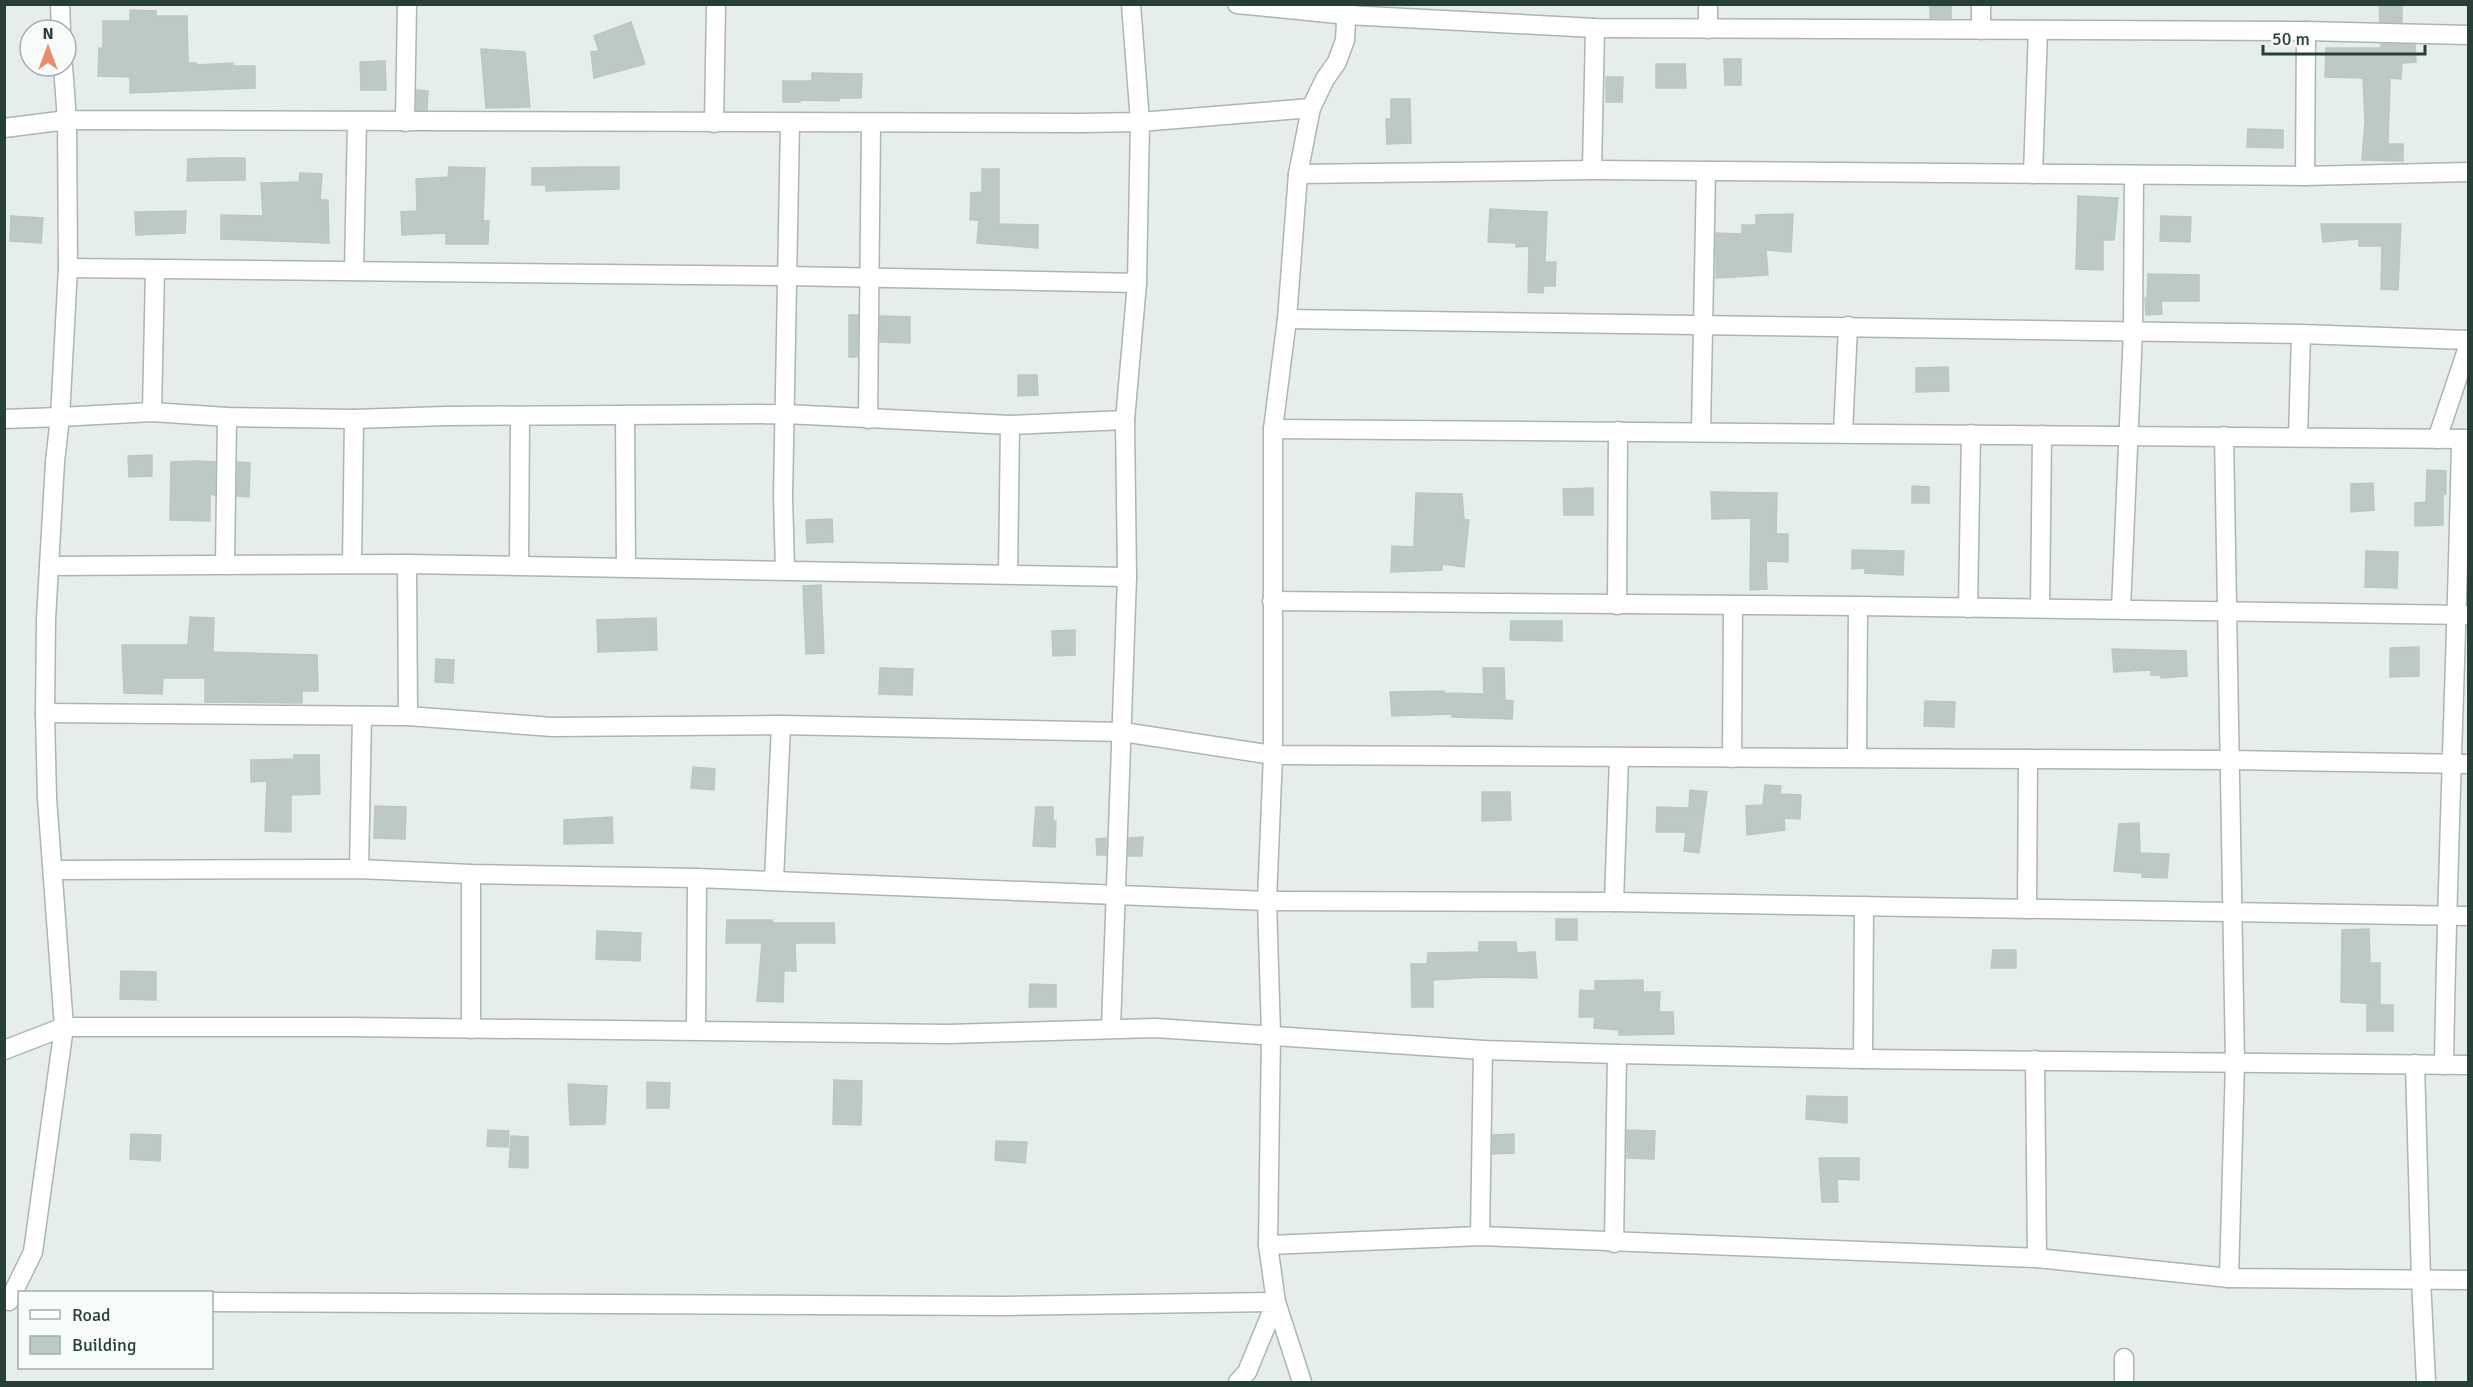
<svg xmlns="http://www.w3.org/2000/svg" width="2473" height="1387" font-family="Signika,sans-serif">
<rect width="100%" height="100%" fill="#e6eeeb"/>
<g fill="#bcc9c4" stroke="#b9c8c2" stroke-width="1.5">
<rect x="1930" y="4" width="21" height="14"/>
<path d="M 2379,4 L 2402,4 L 2402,22 L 2380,22 Z"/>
<path d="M 130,10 L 156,11 L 156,16 L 187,16 L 188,63 L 196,63 L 196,65 L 233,63 L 233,66 L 255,66 L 255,88 L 130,93 L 130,77 L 98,76 L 99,48 L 103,48 L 103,21 L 130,21 Z"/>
<path d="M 631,22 L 645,64 L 594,78 L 591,52 L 599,51 L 594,36 Z"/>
<path d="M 2381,44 L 2415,45 L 2416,62 L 2402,63 L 2401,79 L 2390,78 L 2390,80 L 2388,144 L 2403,144 L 2403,161 L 2362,160 L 2365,122 L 2363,78 L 2325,77 L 2326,48 L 2381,48 Z"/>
<path d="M 481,49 L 525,52 L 530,107 L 486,108 Z"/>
<path d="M 1724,59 L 1741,59 L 1741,85 L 1725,85 Z"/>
<path d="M 385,61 L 386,90 L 361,90 L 360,62 Z"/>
<path d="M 1656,64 L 1685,64 L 1686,88 L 1656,88 Z"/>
<path d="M 812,73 L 862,74 L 861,98 L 839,98 L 839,101 L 800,100 L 800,102 L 783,102 L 783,81 L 812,81 Z"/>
<path d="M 1606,77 L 1623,77 L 1622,102 L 1606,102 Z"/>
<path d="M 417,90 L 428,91 L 427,110 L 416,110 Z"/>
<path d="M 1391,99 L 1410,99 L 1411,143 L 1387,144 L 1386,119 L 1391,119 Z"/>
<path d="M 2248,129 L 2283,130 L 2283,148 L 2247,147 Z"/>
<path d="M 217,158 L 245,158 L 245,180 L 187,181 L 188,159 Z"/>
<path d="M 449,167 L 485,168 L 483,221 L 489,221 L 488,244 L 446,244 L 446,233 L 402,235 L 401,212 L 417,211 L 416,179 L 448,177 Z"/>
<path d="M 584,167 L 619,167 L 619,189 L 546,191 L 546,185 L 532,185 L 532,168 Z"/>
<path d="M 982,169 L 999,169 L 999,224 L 1038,225 L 1038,248 L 977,243 L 979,220 L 970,220 L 971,193 L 982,192 Z"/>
<path d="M 300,173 L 322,174 L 320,200 L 328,200 L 329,243 L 221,239 L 221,215 L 263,216 L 261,183 L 299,182 Z"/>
<path d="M 2078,196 L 2118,198 L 2114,240 L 2103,240 L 2103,270 L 2076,269 Z"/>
<path d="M 1490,209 L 1547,212 L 1545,262 L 1556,262 L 1555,286 L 1544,286 L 1543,293 L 1528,292 L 1529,246 L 1516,247 L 1516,243 L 1488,242 Z"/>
<path d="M 186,211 L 185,233 L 136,235 L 135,212 Z"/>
<path d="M 1793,214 L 1791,252 L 1766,250 L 1768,275 L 1716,278 L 1716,233 L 1742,234 L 1742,225 L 1756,225 L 1756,215 Z"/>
<path d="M 11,216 L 43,218 L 41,243 L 10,241 Z"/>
<path d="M 2161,216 L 2191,217 L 2190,242 L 2160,241 Z"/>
<path d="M 2321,224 L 2401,224 L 2398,290 L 2381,289 L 2382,246 L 2359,246 L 2359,239 L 2323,242 Z"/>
<path d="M 2148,274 L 2199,275 L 2199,301 L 2161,301 L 2162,314 L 2146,315 L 2145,298 L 2147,298 Z"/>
<path d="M 849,315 L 858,315 L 857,357 L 849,357 Z"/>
<path d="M 880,316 L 910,317 L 910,343 L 880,342 Z"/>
<path d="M 1948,367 L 1949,391 L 1916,392 L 1916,368 Z"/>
<path d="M 1018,375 L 1037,375 L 1038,395 L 1018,396 Z"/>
<path d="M 152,455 L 152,476 L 129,477 L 128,456 Z"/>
<path d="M 198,461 L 215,462 L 215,495 L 210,494 L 210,521 L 170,520 L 171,462 Z"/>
<path d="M 238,462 L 250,463 L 249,497 L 237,496 Z"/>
<path d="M 2427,470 L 2446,471 L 2446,494 L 2443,494 L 2443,525 L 2415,526 L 2415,503 L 2426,502 Z"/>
<path d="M 2373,483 L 2374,510 L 2351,512 L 2351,484 Z"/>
<path d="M 1912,486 L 1929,487 L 1929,503 L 1912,503 Z"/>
<path d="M 1593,488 L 1593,515 L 1564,515 L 1563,489 Z"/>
<path d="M 1711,492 L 1777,493 L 1776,534 L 1788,534 L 1788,562 L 1766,561 L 1767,589 L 1750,590 L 1751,518 L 1712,519 Z"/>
<path d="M 1416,493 L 1462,494 L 1464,520 L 1469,520 L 1464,567 L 1442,564 L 1442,570 L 1391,572 L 1392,546 L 1414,547 Z"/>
<path d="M 832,519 L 833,542 L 807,543 L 806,520 Z"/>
<path d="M 1852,550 L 1904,551 L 1903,575 L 1865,573 L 1865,568 L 1852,569 Z"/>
<path d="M 2366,551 L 2398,552 L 2397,588 L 2365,587 Z"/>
<path d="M 821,585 L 824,653 L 806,654 L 803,586 Z"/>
<path d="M 190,617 L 214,618 L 213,652 L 317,655 L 318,691 L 302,691 L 302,703 L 205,702 L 205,678 L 163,678 L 162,694 L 124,693 L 122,645 L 188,645 Z"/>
<path d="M 656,618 L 657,650 L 598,652 L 597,620 Z"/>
<path d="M 1511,621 L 1562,621 L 1562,641 L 1510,640 Z"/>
<path d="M 1075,630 L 1075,655 L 1053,656 L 1052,631 Z"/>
<path d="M 2419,647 L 2419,676 L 2390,677 L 2390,648 Z"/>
<path d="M 2112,649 L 2186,651 L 2187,676 L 2161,678 L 2160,675 L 2151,675 L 2151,670 L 2114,672 Z"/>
<path d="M 436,659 L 454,660 L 453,683 L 435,682 Z"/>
<path d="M 880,668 L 913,669 L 912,695 L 879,694 Z"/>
<path d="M 1483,668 L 1504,668 L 1505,700 L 1513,701 L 1512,719 L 1452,717 L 1452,714 L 1392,716 L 1390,692 L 1444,691 L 1444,693 L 1484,694 Z"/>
<path d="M 1925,701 L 1955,702 L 1954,727 L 1924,726 Z"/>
<path d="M 294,755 L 319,755 L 320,794 L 291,795 L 291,832 L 265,831 L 267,781 L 251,782 L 251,760 L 294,759 Z"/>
<path d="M 693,767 L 715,769 L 714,790 L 691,788 Z"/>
<path d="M 1765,785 L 1781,786 L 1780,794 L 1801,795 L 1800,819 L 1784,818 L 1785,830 L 1747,835 L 1746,806 L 1763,805 Z"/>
<path d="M 1690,790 L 1707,792 L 1699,853 L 1684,851 L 1686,832 L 1656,832 L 1657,807 L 1689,808 Z"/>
<path d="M 1482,792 L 1510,792 L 1511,820 L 1482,821 Z"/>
<path d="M 375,806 L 406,807 L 405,839 L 374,838 Z"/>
<path d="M 1036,807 L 1053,807 L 1053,821 L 1056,821 L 1055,847 L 1033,846 Z"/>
<path d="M 612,817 L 613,843 L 564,844 L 564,820 Z"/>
<path d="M 2139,823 L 2140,853 L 2169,854 L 2167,878 L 2142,877 L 2142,873 L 2114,871 L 2119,824 Z"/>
<path d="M 1143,837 L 1142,856 L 1128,856 L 1129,838 Z"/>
<path d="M 1106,838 L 1106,855 L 1097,855 L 1096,839 Z"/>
<rect x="1556" y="919" width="21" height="21"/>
<path d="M 727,920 L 772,920 L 773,923 L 834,923 L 835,943 L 795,943 L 796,971 L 784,971 L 783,1002 L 757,1001 L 762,943 L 726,943 Z"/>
<path d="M 2369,929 L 2370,963 L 2380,963 L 2380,1004 L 2341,1002 L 2342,930 Z"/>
<path d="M 597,931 L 641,933 L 640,961 L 596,959 Z"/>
<path d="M 1479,942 L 1516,942 L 1517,953 L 1535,952 L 1537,978 L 1487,977 L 1433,980 L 1433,1007 L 1412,1007 L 1411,964 L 1427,964 L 1428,953 L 1479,952 Z"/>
<path d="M 1993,950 L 2016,950 L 2016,968 L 1991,968 Z"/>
<path d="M 121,971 L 156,972 L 156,1000 L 120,999 Z"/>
<path d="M 1643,980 L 1643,992 L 1660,992 L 1659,1012 L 1673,1012 L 1674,1034 L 1619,1035 L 1619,1030 L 1594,1028 L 1595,1017 L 1579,1017 L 1580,990 L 1595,991 L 1595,981 Z"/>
<path d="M 1030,984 L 1056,985 L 1056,1007 L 1029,1007 Z"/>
<rect x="2367" y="1005" width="26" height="26"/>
<path d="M 834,1080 L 862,1081 L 861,1125 L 833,1124 Z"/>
<path d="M 647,1082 L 670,1083 L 669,1108 L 647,1108 Z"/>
<path d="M 568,1084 L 607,1086 L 605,1124 L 570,1125 Z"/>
<path d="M 1807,1096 L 1847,1097 L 1847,1123 L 1806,1119 Z"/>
<path d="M 488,1130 L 509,1131 L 508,1147 L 487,1146 Z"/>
<path d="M 1627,1130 L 1655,1131 L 1654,1159 L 1627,1158 Z"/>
<path d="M 131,1134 L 161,1135 L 160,1161 L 130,1159 Z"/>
<path d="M 1514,1134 L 1514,1153 L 1493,1154 L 1493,1135 Z"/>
<path d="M 511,1136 L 528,1137 L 528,1168 L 509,1167 Z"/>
<path d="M 996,1141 L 1027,1142 L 1025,1163 L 995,1160 Z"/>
<path d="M 1819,1158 L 1859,1158 L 1859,1180 L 1837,1179 L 1838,1202 L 1822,1202 Z"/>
</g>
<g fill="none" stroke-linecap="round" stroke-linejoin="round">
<defs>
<g id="minor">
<path d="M 60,4 L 61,30"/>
<path d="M 1237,4 L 1347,15 L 1595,28 L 2306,31 L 2468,35"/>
<path d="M 1981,4 L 1981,30"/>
<path d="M 1708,29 L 1708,4"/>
<path d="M 63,66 L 67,120 L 1082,123 L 1140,122 L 1311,108"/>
<path d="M 405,122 L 407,4"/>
<path d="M 714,123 L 716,4"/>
<path d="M 4,128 L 67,120 L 68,268 L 60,417 L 152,412 L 227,417 L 354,419 L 352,564"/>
<path d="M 1592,170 L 1595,28"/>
<path d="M 1298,174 L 1592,170 L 2305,176 L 2468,172"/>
<path d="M 2033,174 L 2038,30"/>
<path d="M 2305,176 L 2306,31"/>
<path d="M 68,268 L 787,276 L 1137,283"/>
<path d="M 354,271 L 357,121"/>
<path d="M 1287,319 L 2301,334 L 2468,340"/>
<path d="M 152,412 L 155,269"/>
<path d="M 625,416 L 626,567"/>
<path d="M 4,419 L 60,417 L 55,462 L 46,619 L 45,713 L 47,798 L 64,1027 L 33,1252 L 9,1301"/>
<path d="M 354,419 L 446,416 L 785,414 L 1010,425 L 1125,420"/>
<path d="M 868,419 L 871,123"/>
<path d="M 1273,429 L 2468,439"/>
<path d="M 1701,432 L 1706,171"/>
<path d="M 1843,433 L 1848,326"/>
<path d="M 2224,436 L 2235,1062 L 2229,1278"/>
<path d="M 2298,437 L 2301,334"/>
<path d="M 2437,439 L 2468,347"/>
<path d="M 225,564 L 227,417"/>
<path d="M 407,564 L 408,716"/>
<path d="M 519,565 L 520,417"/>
<path d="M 49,566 L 407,564 L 1127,577"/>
<path d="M 785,570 L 783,496 L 790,123"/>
<path d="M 1008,574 L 1010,425"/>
<path d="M 1272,601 L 1858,606 L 2468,615"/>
<path d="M 1617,605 L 1618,431"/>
<path d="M 1968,608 L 1971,434"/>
<path d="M 2040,608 L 2042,435"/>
<path d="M 2121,609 L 2133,331 L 2134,175"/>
<path d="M 45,713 L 408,716 L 552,727 L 781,725 L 1123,732 L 1273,755 L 2231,760 L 2468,764"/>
<path d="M 1732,758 L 1733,606"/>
<path d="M 1857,758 L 1858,606"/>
<path d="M 359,869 L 362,716"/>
<path d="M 53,870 L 359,869 L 471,874 L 697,878"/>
<path d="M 471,874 L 471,1029"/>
<path d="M 774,880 L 781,725"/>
<path d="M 1614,902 L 1619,757"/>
<path d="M 2027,909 L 2028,759"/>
<path d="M 1111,1028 L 1127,577 L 1125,420 L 1137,283 L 1140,122 L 1131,4"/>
<path d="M 696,1030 L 697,878 L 1267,901 L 1614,902 L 2468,916"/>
<path d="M 4,1050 L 64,1027 L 348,1027 L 948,1034 L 1155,1028 L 1483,1050 L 1617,1054 L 1863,1059 L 2468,1065"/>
<path d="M 1863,1059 L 1864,906"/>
<path d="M 2035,1060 L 2037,1258"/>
<path d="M 2415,1064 L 2421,1279 L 2426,1382"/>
<path d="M 2444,1065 C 2447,856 2457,648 2461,439"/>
<path d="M 1480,1236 L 1483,1050"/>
<path d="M 1614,1243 L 1617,1054"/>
<path d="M 1268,1245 L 1480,1236 L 2037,1258 L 2229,1278 L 2468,1280"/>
<path d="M 212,1302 L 1004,1306 L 1276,1302 L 1247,1372 L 1238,1382"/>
<path d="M 1302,1382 L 1276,1302 L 1268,1245 L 1271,1034 L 1267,901 L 1273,755 L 1273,429 L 1287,319 L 1298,174 L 1311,108 L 1325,79 L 1337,62 L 1345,40 L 1347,4"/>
<path d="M 2124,1382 L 2124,1358"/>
</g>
</defs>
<use href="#minor" stroke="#a9b6b2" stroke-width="21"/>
<use href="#minor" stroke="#fff" stroke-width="18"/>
</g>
<rect width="2473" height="1387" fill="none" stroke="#263f39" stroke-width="12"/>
<rect x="18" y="1291" width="195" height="78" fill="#f7fbf9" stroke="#a3b0ac" stroke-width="1.5"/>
<rect x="30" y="1310" width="30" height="9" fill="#ffffff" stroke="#a3b0ac" stroke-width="1.5"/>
<text x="72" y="1321" font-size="18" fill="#263f39">Road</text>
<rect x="30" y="1336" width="30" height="18" fill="#bcc9c4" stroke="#a3b0ac" stroke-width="1.5"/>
<text x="72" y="1351" font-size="18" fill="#263f39">Building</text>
<g transform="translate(48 48)"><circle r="28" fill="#f7fbf9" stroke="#a3b0ac" stroke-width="1.5"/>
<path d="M0-4.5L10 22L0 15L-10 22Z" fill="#e88c6a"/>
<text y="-9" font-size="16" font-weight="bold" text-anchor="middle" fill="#263f39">N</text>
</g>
<path d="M2263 45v9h162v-9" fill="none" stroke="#263f39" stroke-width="3"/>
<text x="2272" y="45" font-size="18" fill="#263f39" stroke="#f7fbf9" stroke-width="4.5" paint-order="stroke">50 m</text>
</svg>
